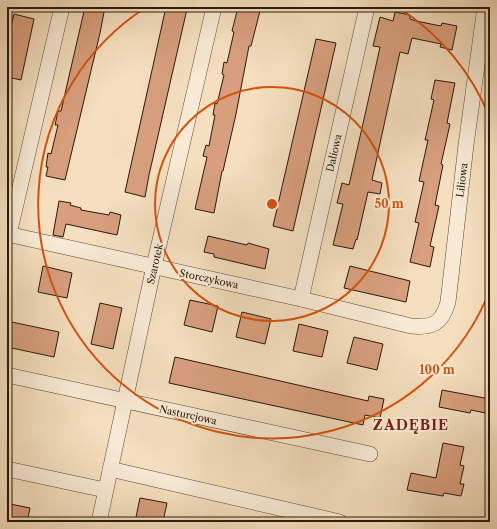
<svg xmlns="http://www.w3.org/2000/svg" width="497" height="529" font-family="'Libre Caslon Text',serif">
<rect width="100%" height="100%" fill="#f5dfbf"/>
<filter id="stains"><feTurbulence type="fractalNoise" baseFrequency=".005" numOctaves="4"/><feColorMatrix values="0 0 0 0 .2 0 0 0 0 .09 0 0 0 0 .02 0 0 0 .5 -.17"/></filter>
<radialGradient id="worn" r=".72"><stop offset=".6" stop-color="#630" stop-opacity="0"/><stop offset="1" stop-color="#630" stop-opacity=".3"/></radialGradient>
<g fill="#d89f7e" stroke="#291a08">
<path d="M 85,7 L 105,7 L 100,33 L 65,180 L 46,176 L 48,167 L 46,167 L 48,153 L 51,154 L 58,125 L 55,125 L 58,111 L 61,111 Z"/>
<path d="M 166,7 L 180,7 L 187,9 L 149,175 L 145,197 L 125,192 Z"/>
<path d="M 238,7 L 261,7 L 251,46 L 249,46 L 236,114 L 223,171 L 222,171 L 214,213 L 195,209 L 207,157 L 203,156 L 206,145 L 209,146 L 215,115 L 213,115 L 215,103 L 217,104 L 224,75 L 222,74 L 224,62 L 227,63 L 234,32 L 232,31 Z"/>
<path d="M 395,12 L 410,15 L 410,19 L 416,21 L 441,26 L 442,23 L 457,26 L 452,50 L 440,47 L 441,44 L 412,38 L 408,54 L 400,52 L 372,180 L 382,183 L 380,194 L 368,192 L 357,240 L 356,239 L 353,249 L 333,245 L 343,204 L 337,203 L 342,183 L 349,185 L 367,106 L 380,47 L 373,46 L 380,17 L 393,21 Z"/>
<path d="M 14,14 L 34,19 L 21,80 L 7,77 L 7,43 Z"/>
<path d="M 316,39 L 336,43 L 293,231 L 273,226 Z"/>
<path d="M 435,80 L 455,83 L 447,123 L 450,124 L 441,164 L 443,165 L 435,205 L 439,206 L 430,246 L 434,247 L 430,267 L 410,262 L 419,223 L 415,222 L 424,182 L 419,181 L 428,140 L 425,140 L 434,100 L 431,99 Z"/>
<path d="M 59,201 L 71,203 L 70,205 L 81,208 L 81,210 L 109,215 L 110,212 L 121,215 L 117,235 L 66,224 L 63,237 L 53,235 Z"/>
<path d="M 208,236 L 247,245 L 248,243 L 269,249 L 265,269 L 214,257 L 214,254 L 204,252 Z"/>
<path d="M 43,266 L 72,273 L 67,298 L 38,292 Z"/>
<path d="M 350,266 L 410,281 L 406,302 L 344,288 Z"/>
<path d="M 190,300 L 218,306 L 212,332 L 184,325 Z"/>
<path d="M 100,303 L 122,308 L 113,349 L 91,344 Z"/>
<path d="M 242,312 L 271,319 L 265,344 L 236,337 Z"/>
<path d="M 7,321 L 59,332 L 54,357 L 7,347 Z"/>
<path d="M 299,324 L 328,331 L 322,357 L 293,351 Z"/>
<path d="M 354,337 L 383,344 L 377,370 L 347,363 Z"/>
<path d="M 175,357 L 368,401 L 369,396 L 384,399 L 380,418 L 365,415 L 363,425 L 169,383 Z"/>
<path d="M 442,390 L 490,399 L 490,414 L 471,410 L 470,413 L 439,407 Z"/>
<path d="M 443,443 L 464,447 L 460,465 L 464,466 L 460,484 L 464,484 L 461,496 L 444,493 L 443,496 L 407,490 L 411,473 L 436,478 Z"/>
<path d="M 140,498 L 167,503 L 163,522 L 135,522 Z"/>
<path d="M 10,504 L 30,508 L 27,522 L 7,522 Z"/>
</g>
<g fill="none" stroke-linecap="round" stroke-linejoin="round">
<defs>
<g id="minor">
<path d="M 7,234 L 301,299 L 411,326 C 432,328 442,324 448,302 L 466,145 L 485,7"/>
<path d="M 9,234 L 62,7"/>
<path d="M 301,299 L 367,7"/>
<path d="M 7,375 L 370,454"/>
<path d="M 7,469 L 105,490"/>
<path d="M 110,469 L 340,522"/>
<path d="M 99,522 L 154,266 L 214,7"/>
</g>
</defs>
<use href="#minor" stroke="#5c4b36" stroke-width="16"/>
<use href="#minor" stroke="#f8ead5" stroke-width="15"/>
</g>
<g fill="none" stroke="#d5530c" stroke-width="2">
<circle cx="272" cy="204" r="117"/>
<path d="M490 290A234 234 0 1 1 145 8M399 8A234 234 0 0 1 490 118"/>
</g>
<g text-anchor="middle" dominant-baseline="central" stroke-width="4" stroke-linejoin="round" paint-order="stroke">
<g font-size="10" fill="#291a08" stroke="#f8ead5">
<text transform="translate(334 153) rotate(-77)">Daliowa</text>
<text transform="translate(462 180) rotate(-83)">Liliowa</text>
<text transform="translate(155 264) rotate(-77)">Szarotek</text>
<text transform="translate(209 279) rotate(12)">Storczykowa</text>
<text transform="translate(188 415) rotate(12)">Nasturcjowa</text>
</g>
<g font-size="14" font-weight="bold" letter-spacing="1" fill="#7a1f14" stroke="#f8ead5">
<text x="411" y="425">ZADĘBIE</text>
</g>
</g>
<circle cx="272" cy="204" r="6" fill="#d5530c" stroke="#f8ead5" stroke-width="2"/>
<g font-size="12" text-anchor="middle" font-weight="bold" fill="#d5530c" stroke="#f8ead5" stroke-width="4" stroke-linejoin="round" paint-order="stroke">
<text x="389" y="208">50 m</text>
<text x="437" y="374">100 m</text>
</g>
<rect width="497" height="529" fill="none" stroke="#f5dfbf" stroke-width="24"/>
<rect x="8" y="8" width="481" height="513" fill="none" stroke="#291a08" stroke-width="2"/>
<rect x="12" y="12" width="473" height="505" fill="none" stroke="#291a08"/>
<rect width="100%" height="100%" filter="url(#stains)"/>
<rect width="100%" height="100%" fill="url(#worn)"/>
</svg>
